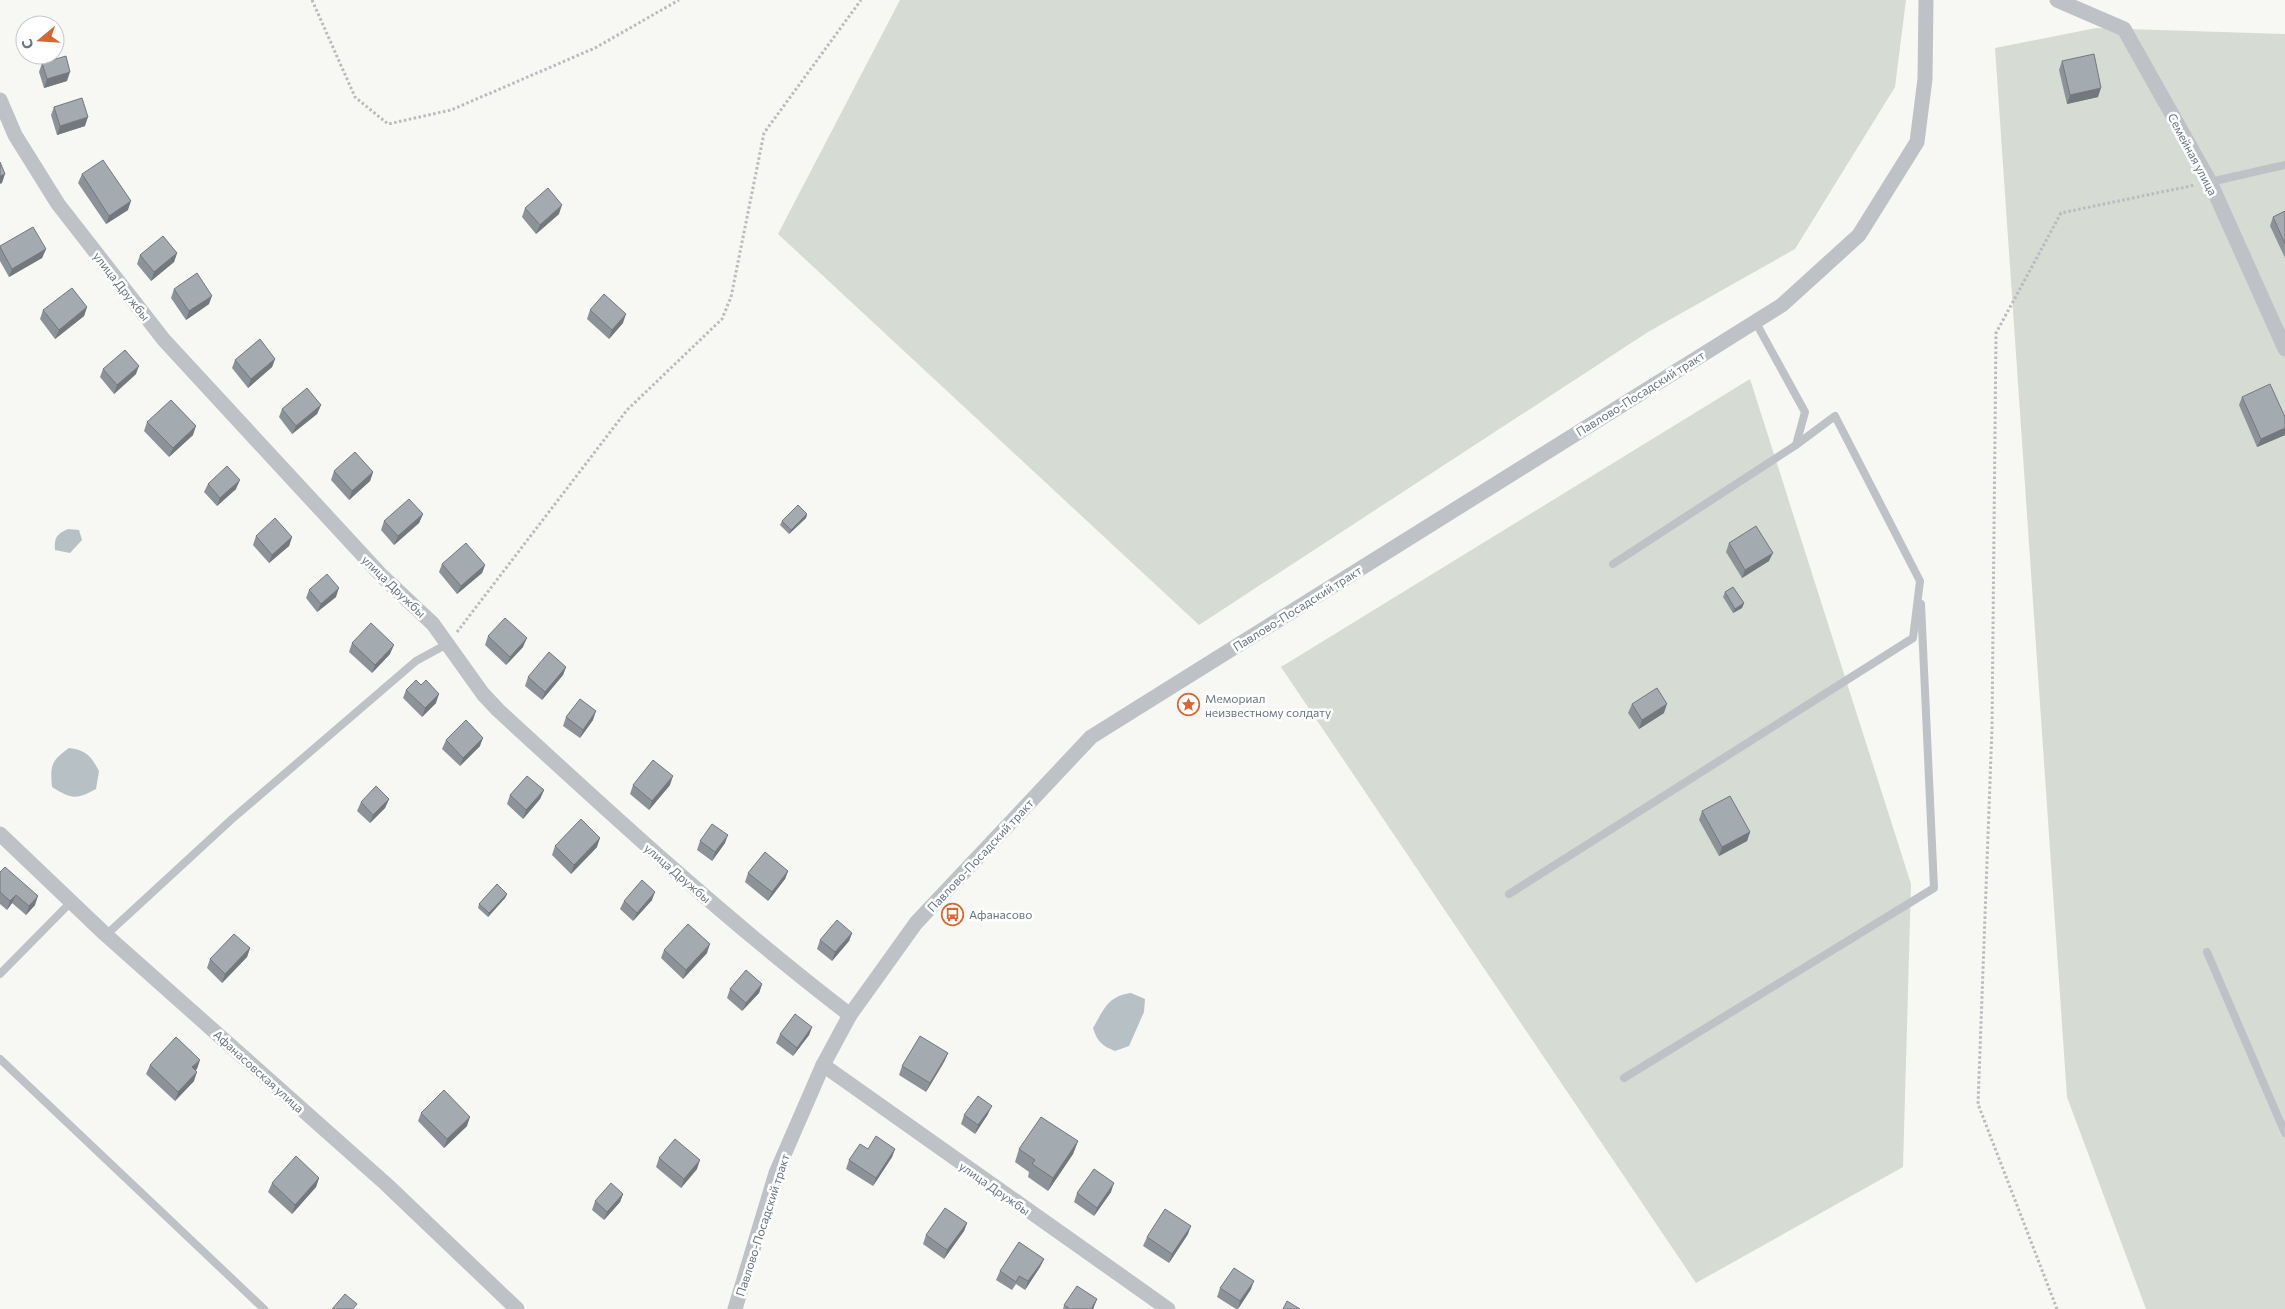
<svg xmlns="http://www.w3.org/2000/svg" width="2285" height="1309" font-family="Commissioner,sans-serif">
<rect width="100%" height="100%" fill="#f7f7f4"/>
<g fill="#d6dbd4">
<path d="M 900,0 L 1906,0 L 1895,87 L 1795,249 L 1648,332 L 1199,625 L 778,234 Z"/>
<path d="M 2096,28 L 2285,34 L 2285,1309 L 2146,1309 L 2067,1097 L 1995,48 Z"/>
<path d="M 1750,379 L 1911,884 L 1903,1167 L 1696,1283 L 1281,667 Z"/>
</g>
<g fill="#b7c0c5">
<path d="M 68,529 L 79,530 L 82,540 L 70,553 L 55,550 C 54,537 57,534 68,529 Z"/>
<path d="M 69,748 C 86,750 91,756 99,771 L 96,789 C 76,800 71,799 52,787 C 50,765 51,761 69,748 Z"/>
<path d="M 1131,993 L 1145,999 L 1144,1012 L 1129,1046 L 1115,1051 C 1102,1046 1097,1041 1093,1028 C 1104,1009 1108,996 1131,993 Z"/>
</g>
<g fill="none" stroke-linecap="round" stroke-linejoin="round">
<g stroke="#b9bbbe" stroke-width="3" stroke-dasharray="2.5 2.5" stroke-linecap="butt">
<path d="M 312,0 L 355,97 L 388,124 L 451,110 L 595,48 L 679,0"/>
<path d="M 457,632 L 627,410 L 722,319 L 731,297 L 764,133 L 861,0"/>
<path d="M 2057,1309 L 1978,1104 L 1992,728 L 1996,333 L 2061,213 L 2195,185"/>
</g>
<g stroke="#bec2c6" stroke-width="8">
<path d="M 2210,182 L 2285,165"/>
<path d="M 1613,564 L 1796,445 L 1805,412 L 1755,321"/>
<path d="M 1509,894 L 1913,638 L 1920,581 L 1835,416 L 1796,445"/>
<path d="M 106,935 L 232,819 L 416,661 L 447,644"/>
<path d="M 2207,952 L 2285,1133"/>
<path d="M 0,974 L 71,902"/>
<path d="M 0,1059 L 264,1309"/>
<path d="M 1624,1078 L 1934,888 L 1921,604"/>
</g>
<g stroke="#bec2c6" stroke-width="15">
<path d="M 2057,0 L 2124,29 L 2210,182 L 2285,349"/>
<path d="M 0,100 L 15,135 L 58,204 L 164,340 L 382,576 L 433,624 L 483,694 L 498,710 C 612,815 726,920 850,1015"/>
<path d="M 0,834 L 106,935 L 386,1184 L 517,1309"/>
<path d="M 823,1065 L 1168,1309"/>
<path d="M 735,1309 L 776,1173 L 823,1065 L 850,1015 L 916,923 L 1091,737 L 1782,305 L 1859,235 L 1917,142 L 1925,79 L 1926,0"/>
</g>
</g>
<g fill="#8c9398">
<path d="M 2062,61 L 2098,97 L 2067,104 L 2059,70 Z"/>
<path d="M 42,63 L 67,81 L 44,88 L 39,72 Z"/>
<path d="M 54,107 L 85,126 L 57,135 L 51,115 Z"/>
<path d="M 82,174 L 128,210 L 106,224 L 78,183 Z"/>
<path d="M 525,208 L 559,214 L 536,234 L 522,217 Z"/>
<path d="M 2285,211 L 2285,258 L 2270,226 L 2273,217 Z"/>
<path d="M 0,247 L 46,249 L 42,258 L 9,277 L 0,261 Z"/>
<path d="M 177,253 L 174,262 L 151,281 L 137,264 L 140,255 Z"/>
<path d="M 174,289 L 209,304 L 186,320 L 171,298 Z"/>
<path d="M 87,307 L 84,316 L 55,339 L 40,319 L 43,310 Z"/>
<path d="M 590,310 L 623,323 L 609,339 L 587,319 Z"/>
<path d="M 275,359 L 272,367 L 248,388 L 232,368 L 235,360 Z"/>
<path d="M 103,369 L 136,374 L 114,394 L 100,377 Z"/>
<path d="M 2242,397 L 2285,417 L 2285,435 L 2257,447 L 2239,405 Z"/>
<path d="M 321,405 L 317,414 L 292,434 L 279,417 L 282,409 Z"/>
<path d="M 147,422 L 193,435 L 169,457 L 144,431 Z"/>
<path d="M 334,471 L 373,472 L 370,481 L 349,500 L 331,480 Z"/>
<path d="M 208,484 L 236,489 L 217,506 L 204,492 Z"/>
<path d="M 423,514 L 419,523 L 394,545 L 381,530 L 384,521 Z"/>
<path d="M 807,514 L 806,518 L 789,534 L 780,525 L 782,521 Z"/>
<path d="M 256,536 L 292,537 L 289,546 L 269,563 L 253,545 Z"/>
<path d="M 1729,543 L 1769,561 L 1742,578 L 1726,552 Z"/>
<path d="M 442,564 L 485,565 L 482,573 L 457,594 L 439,572 Z"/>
<path d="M 309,590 L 336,597 L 317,612 L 306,598 Z"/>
<path d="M 1725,592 L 1744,603 L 1742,608 L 1733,613 L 1723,597 Z"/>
<path d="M 488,636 L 523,647 L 506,665 L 485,645 Z"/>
<path d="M 352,643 L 390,654 L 372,673 L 349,652 Z"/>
<path d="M 566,667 L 563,675 L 542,700 L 525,686 L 528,677 Z"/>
<path d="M 421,685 L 436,703 L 422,717 L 403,698 L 406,690 Z"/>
<path d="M 1632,704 L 1664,713 L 1639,729 L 1628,713 Z"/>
<path d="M 566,717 L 593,720 L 580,738 L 563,726 Z"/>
<path d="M 446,740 L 480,746 L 460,766 L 442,749 Z"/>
<path d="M 633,785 L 670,785 L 649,810 L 630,794 Z"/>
<path d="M 544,790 L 540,799 L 523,819 L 507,804 L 510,795 Z"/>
<path d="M 389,799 L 385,808 L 370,823 L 357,811 L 361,802 Z"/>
<path d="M 1702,811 L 1750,832 L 1747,841 L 1719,856 L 1699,820 Z"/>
<path d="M 700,841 L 725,843 L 712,861 L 697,850 Z"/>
<path d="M 555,846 L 597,847 L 571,874 L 552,855 Z"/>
<path d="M 788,871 L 785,879 L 768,901 L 745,882 L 748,873 Z"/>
<path d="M 0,872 L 35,905 L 26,915 L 12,903 L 7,910 L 0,904 Z"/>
<path d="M 507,894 L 505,898 L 488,917 L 478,908 L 479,904 Z"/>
<path d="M 652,900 L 633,921 L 620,909 L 624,901 Z"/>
<path d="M 852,933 L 849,941 L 832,961 L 817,949 L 820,940 Z"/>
<path d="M 250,948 L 247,957 L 222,983 L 207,968 L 210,959 Z"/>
<path d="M 664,950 L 707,953 L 683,979 L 661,958 Z"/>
<path d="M 762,984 L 759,993 L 742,1011 L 727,998 L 730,989 Z"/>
<path d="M 812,1027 L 809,1035 L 793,1056 L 776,1043 L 780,1034 Z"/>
<path d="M 948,1053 L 944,1062 L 926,1092 L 899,1075 L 902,1066 Z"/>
<path d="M 150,1065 L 197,1069 L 195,1070 L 194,1081 L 175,1101 L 146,1074 Z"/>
<path d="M 421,1113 L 467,1126 L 444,1148 L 418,1121 Z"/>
<path d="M 988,1114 L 975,1134 L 961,1124 L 964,1115 Z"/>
<path d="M 1078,1141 L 1073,1154 L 1048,1191 L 1028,1177 L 1029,1172 L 1015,1162 L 1019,1149 Z"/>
<path d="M 895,1149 L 892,1157 L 873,1186 L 846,1169 L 849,1160 Z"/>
<path d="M 659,1158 L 697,1169 L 681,1188 L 656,1167 Z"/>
<path d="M 319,1178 L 316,1187 L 292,1214 L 268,1192 L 272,1183 Z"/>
<path d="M 1111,1192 L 1094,1216 L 1074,1202 L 1077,1193 Z"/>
<path d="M 623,1194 L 620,1202 L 604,1220 L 592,1210 L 595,1201 Z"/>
<path d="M 967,1223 L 964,1231 L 944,1259 L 923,1244 L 926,1235 Z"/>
<path d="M 1188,1234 L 1169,1263 L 1143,1246 L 1147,1237 Z"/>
<path d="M 1044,1259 L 1040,1267 L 1025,1290 L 1016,1284 L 1012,1290 L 996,1280 L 1000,1271 Z"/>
<path d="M 1220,1288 L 1251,1289 L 1238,1309 L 1236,1309 L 1217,1297 Z"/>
<path d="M 1097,1299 L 1093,1309 L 1063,1309 L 1064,1305 Z"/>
</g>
<g fill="#72787c">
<path d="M 70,72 L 67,81 L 44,88 L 47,79 Z"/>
<path d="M 2101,88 L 2098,97 L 2067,104 L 2070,95 Z"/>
<path d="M 88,117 L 85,126 L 57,135 L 60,126 Z"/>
<path d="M 5,174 L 2,183 L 0,184 L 0,176 Z"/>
<path d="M 131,201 L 128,210 L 106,224 L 109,216 Z"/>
<path d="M 562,205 L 559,214 L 536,234 L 540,225 Z"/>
<path d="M 46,249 L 42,258 L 9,277 L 12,269 Z"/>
<path d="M 177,253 L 174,262 L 151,281 L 154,272 Z"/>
<path d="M 212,296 L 209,304 L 186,320 L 189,311 Z"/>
<path d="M 87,307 L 84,316 L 55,339 L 59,330 Z"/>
<path d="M 626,314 L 623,323 L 609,339 L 612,330 Z"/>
<path d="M 275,359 L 272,367 L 248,388 L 251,379 Z"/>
<path d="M 139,366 L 136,374 L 114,394 L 117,385 Z"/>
<path d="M 321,405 L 317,414 L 292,434 L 296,426 Z"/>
<path d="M 196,426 L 193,435 L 169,457 L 173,448 Z"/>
<path d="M 2285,428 L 2285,435 L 2257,447 L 2261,439 Z"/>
<path d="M 373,472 L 370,481 L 349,500 L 352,491 Z"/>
<path d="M 240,480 L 236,489 L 217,506 L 220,498 Z"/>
<path d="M 423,514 L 419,523 L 394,545 L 398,536 Z"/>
<path d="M 807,514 L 806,518 L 789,534 L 791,530 Z"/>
<path d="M 292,537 L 289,546 L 269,563 L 272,555 Z"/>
<path d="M 1773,553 L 1769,561 L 1742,578 L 1745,570 Z"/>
<path d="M 485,565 L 482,573 L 457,594 L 461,586 Z"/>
<path d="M 339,588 L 336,597 L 317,612 L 321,604 Z"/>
<path d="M 1744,603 L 1742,608 L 1733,613 L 1735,609 Z"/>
<path d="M 527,638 L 523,647 L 506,665 L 510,657 Z"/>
<path d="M 394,645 L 390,654 L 372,673 L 375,665 Z"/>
<path d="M 566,667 L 563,675 L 542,700 L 545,692 Z"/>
<path d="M 439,694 L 436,703 L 422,717 L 425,708 Z"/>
<path d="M 1667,704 L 1664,713 L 1639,729 L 1642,720 Z"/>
<path d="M 596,711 L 593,720 L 580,738 L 583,730 Z"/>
<path d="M 483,738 L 480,746 L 460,766 L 463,758 Z"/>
<path d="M 673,776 L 670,785 L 649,810 L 652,801 Z"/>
<path d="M 544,790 L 540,799 L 523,819 L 526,810 Z"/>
<path d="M 389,799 L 385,808 L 370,823 L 373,815 Z"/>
<path d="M 1750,832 L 1747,841 L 1719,856 L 1722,847 Z"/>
<path d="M 728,835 L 725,843 L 712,861 L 715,852 Z"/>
<path d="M 600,838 L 597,847 L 571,874 L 574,865 Z"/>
<path d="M 788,871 L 785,879 L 768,901 L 772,892 Z"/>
<path d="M 655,892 L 652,900 L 633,921 L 637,913 Z"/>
<path d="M 507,894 L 505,898 L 488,917 L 489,913 Z"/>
<path d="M 16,895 L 12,903 L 7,910 L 10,901 Z"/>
<path d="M 38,896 L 35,905 L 26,915 L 29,906 Z"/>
<path d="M 852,933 L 849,941 L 832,961 L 835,952 Z"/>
<path d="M 710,944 L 707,953 L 683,979 L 686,970 Z"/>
<path d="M 250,948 L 247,957 L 222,983 L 225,974 Z"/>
<path d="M 762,984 L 759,993 L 742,1011 L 746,1003 Z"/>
<path d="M 812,1027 L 809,1035 L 793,1056 L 797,1048 Z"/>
<path d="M 948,1053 L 944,1062 L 926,1092 L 930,1083 Z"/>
<path d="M 200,1060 L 197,1069 L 189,1076 L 192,1067 Z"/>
<path d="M 197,1072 L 194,1081 L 175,1101 L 178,1092 Z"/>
<path d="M 992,1106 L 988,1114 L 975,1134 L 978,1125 Z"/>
<path d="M 470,1117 L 467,1126 L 444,1148 L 447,1139 Z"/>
<path d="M 1078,1141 L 1073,1154 L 1048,1191 L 1053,1178 Z"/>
<path d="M 895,1149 L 892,1157 L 873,1186 L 876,1178 Z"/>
<path d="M 700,1160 L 697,1169 L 681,1188 L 684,1179 Z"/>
<path d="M 319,1178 L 316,1187 L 292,1214 L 295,1205 Z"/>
<path d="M 1114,1183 L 1111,1192 L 1094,1216 L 1097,1208 Z"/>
<path d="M 623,1194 L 620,1202 L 604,1220 L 607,1212 Z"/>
<path d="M 967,1223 L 964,1231 L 944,1259 L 947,1250 Z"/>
<path d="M 1191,1226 L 1188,1234 L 1169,1263 L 1172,1254 Z"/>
<path d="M 1044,1259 L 1040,1267 L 1025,1290 L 1028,1281 Z"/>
<path d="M 1254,1281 L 1251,1289 L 1238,1309 L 1240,1301 Z"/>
<path d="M 1097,1299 L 1093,1309 L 1091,1309 Z"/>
</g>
<g fill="#a3abb1" stroke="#72787c">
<path d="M 2094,54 L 2101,88 L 2070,95 L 2062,61 Z"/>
<path d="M 66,56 L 70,72 L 47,79 L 42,63 Z"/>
<path d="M 82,98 L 88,117 L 60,126 L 54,107 Z"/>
<path d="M 103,160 L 131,201 L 109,216 L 82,174 Z"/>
<path d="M 0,162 L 5,174 L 0,176 Z"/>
<path d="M 548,188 L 562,205 L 540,225 L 525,208 Z"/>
<path d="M 2285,211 L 2285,244 L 2273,217 Z"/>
<path d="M 33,227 L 46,249 L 12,269 L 0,247 L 0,246 Z"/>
<path d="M 163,236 L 177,253 L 154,272 L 140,255 Z"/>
<path d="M 197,273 L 212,296 L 189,311 L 174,289 Z"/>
<path d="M 72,288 L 87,307 L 59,330 L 43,310 Z"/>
<path d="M 604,294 L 626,314 L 612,330 L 590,310 Z"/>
<path d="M 260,339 L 275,359 L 251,379 L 235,360 Z"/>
<path d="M 125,350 L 139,366 L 117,385 L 103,369 Z"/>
<path d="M 2270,384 L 2285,417 L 2285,428 L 2261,439 L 2242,397 Z"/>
<path d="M 307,388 L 321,405 L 296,426 L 282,409 Z"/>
<path d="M 171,400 L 196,426 L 173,448 L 147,422 Z"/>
<path d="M 355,452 L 373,472 L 352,491 L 334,471 Z"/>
<path d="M 227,466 L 240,480 L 220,498 L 208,484 Z"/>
<path d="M 409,499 L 423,514 L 398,536 L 384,521 Z"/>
<path d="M 798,505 L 807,514 L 791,530 L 782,521 Z"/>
<path d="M 275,518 L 292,537 L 272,555 L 256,536 Z"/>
<path d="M 1756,526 L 1773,553 L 1745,570 L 1729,543 Z"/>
<path d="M 466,543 L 485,565 L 461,586 L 442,564 Z"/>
<path d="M 327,574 L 339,588 L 321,604 L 309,590 Z"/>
<path d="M 1733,587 L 1744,603 L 1735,609 L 1725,592 Z"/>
<path d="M 505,618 L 527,638 L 510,657 L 488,636 Z"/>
<path d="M 371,623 L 394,645 L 375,665 L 352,643 Z"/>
<path d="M 549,652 L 566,667 L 545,692 L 528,677 Z"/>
<path d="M 416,680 L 421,685 L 426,680 L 439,694 L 425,708 L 406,690 Z"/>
<path d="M 1657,688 L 1667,704 L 1642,720 L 1632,704 Z"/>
<path d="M 580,699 L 596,711 L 583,730 L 566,717 Z"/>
<path d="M 466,720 L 483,738 L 463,758 L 446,740 Z"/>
<path d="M 653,760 L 673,776 L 652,801 L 633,785 Z"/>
<path d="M 527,776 L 544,790 L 526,810 L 510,795 Z"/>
<path d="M 376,786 L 389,799 L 373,815 L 361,802 Z"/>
<path d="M 1730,796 L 1750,832 L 1722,847 L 1702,811 Z"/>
<path d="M 581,819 L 600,838 L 574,865 L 555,846 Z"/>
<path d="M 712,824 L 728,835 L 715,852 L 700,841 Z"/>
<path d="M 765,852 L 788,871 L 772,892 L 748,873 Z"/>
<path d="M 5,867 L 38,896 L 29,906 L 16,895 L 10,901 L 0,892 L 0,872 Z"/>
<path d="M 642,880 L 655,892 L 637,913 L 624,901 Z"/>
<path d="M 497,884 L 507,894 L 489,913 L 479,904 Z"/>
<path d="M 837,920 L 852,933 L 835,952 L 820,940 Z"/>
<path d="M 688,924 L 710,944 L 686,970 L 664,950 Z"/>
<path d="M 234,934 L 250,948 L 225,974 L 210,959 Z"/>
<path d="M 746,970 L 762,984 L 746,1003 L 730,989 Z"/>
<path d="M 795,1014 L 812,1027 L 797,1048 L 780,1034 Z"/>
<path d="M 920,1036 L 948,1053 L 930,1083 L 902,1066 Z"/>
<path d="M 176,1037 L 200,1060 L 192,1067 L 197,1072 L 178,1092 L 150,1065 Z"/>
<path d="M 444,1090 L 470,1117 L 447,1139 L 421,1113 Z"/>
<path d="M 978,1096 L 992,1106 L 978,1125 L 964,1115 Z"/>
<path d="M 1041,1117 L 1078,1141 L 1053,1178 L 1032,1164 L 1035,1160 L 1019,1149 Z"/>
<path d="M 876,1136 L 895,1149 L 876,1178 L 849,1160 L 860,1144 L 868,1149 Z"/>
<path d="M 675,1139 L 700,1160 L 684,1179 L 659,1158 Z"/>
<path d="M 296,1156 L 319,1178 L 295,1205 L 272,1183 Z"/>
<path d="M 1094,1169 L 1114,1183 L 1097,1208 L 1077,1193 Z"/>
<path d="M 611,1183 L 623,1194 L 607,1212 L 595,1201 Z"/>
<path d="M 945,1208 L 967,1223 L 947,1250 L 926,1235 Z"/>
<path d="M 1165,1209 L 1191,1226 L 1172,1254 L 1147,1237 Z"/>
<path d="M 1019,1242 L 1044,1259 L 1028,1281 L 1019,1276 L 1016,1282 L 1000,1271 Z"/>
<path d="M 1234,1268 L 1254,1281 L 1240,1301 L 1220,1288 Z"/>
<path d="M 1077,1286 L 1097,1299 L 1091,1309 L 1070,1309 L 1064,1305 Z"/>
<path d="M 345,1294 L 357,1304 L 353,1309 L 332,1309 Z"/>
<path d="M 1287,1301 L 1300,1309 L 1283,1309 Z"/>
</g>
<defs>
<symbol id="sight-ring" viewBox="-11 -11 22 22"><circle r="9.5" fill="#fff" stroke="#d56736" stroke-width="1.5"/><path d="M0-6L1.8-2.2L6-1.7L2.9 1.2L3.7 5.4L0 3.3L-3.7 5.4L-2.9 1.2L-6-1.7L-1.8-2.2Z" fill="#d56736"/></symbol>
<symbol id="bus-ring" viewBox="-11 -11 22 22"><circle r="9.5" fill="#fff" stroke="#d56736" stroke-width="1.5"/><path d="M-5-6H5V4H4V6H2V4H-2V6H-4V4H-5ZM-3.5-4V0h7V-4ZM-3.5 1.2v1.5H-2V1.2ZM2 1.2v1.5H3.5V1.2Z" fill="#d56736"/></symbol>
</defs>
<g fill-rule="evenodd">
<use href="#sight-ring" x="1176" y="692" width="25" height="25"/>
<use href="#bus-ring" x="940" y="902" width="25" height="25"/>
</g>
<g text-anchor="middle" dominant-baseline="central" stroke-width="5" stroke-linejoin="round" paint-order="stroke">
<g font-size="12" fill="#687583" stroke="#fff">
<text transform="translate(2193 154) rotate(62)">Семейная улица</text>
<text transform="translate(122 286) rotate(52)">улица Дружбы</text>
<text transform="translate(1640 393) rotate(-32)">Павлово-Посадский тракт</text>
<text transform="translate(394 586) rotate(44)">улица Дружбы</text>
<text transform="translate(1297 608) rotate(-32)">Павлово-Посадский тракт</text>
<text transform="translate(980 855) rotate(-47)">Павлово-Посадский тракт</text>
<text transform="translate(678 873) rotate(41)">улица Дружбы</text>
<text transform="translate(259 1071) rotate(42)">Афанасовская улица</text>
<text transform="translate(995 1188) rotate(35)">улица Дружбы</text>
<text transform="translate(762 1225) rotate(-72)">Павлово-Посадский тракт</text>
</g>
<g font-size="12" fill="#687583" stroke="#fff" text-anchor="start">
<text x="1205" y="698">Мемориал<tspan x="1205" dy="14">неизвестному солдату</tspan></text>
<text x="969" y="914">Афанасово</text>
</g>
</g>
<g transform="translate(40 40) rotate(252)"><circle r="24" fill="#ffffff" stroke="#c3c8cd"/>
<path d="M0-4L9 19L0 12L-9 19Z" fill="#d56736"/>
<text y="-8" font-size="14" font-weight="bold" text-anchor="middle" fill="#687583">С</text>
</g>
</svg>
